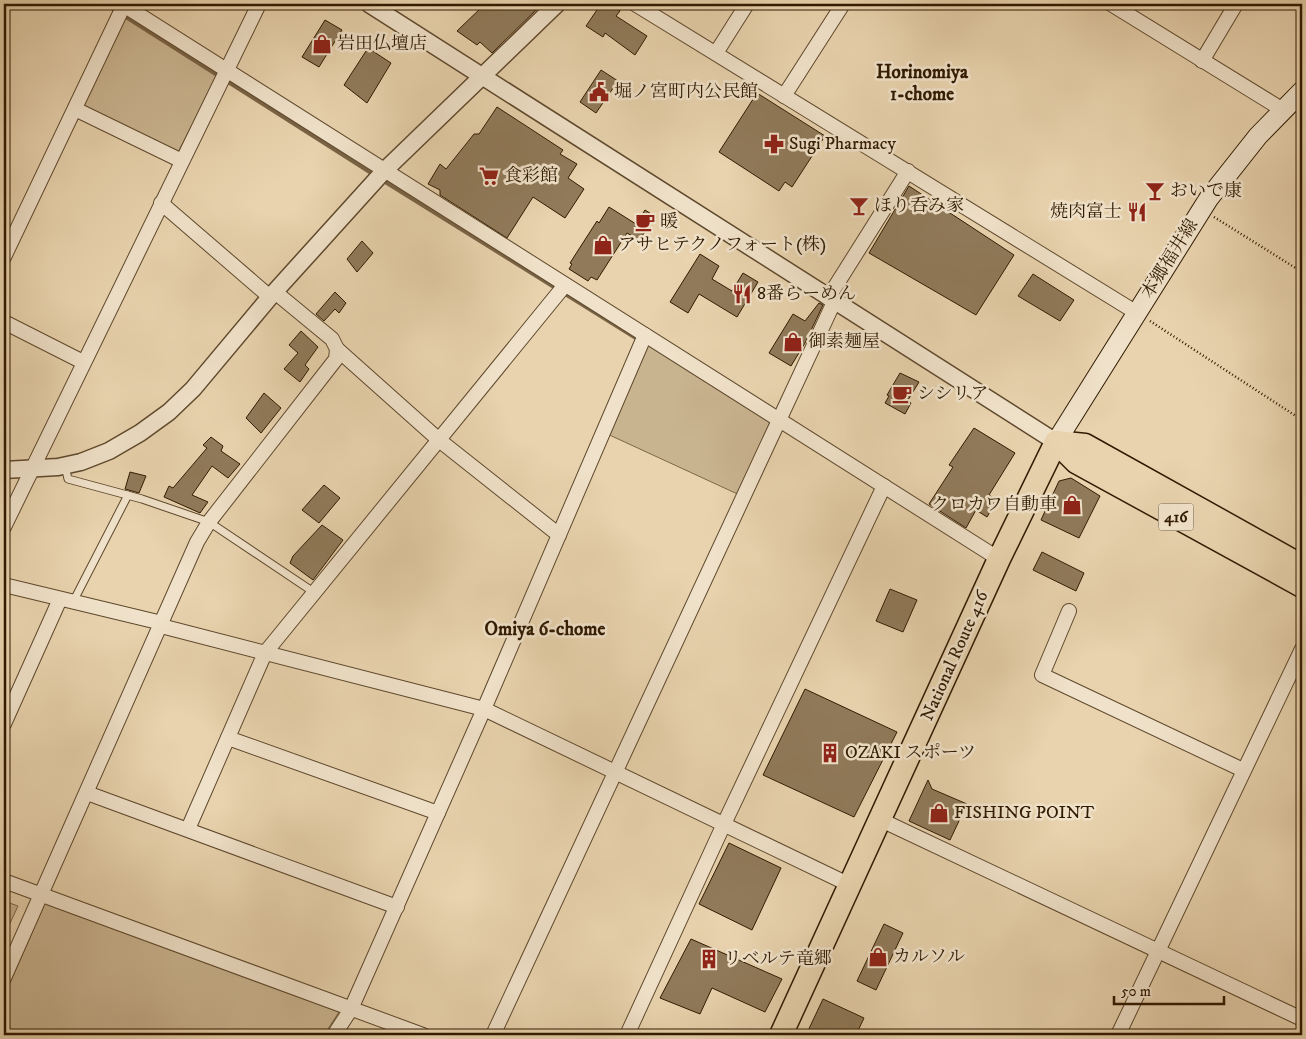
<svg xmlns="http://www.w3.org/2000/svg" width="1306" height="1039" font-family="'IM FELL DW Pica','Noto Serif JP',serif">
<rect width="100%" height="100%" fill="#e8d3ae"/>
<filter id="stains"><feTurbulence type="fractalNoise" baseFrequency=".004" numOctaves="4"/><feColorMatrix values="0 0 0 0 .2 0 0 0 0 .09 0 0 0 0 .02 0 0 0 .5 -.17"/></filter>
<radialGradient id="worn" r=".72"><stop offset=".6" stop-color="#630" stop-opacity="0"/><stop offset="1" stop-color="#630" stop-opacity=".3"/></radialGradient>
<g fill="#c9b490" stroke="#7c6748">
<path d="M 124,15 L 218,75 L 175,158 L 75,109 Z"/>
<path d="M 645,335 L 779,420 L 744,497 L 603,432 Z"/>
<path d="M 4,901 L 18,906 L 4,936 Z"/>
<path d="M 45,903 L 339,1012 L 324,1035 L 4,1035 L 4,996 Z"/>
</g>
<g fill="none" stroke-linecap="round" stroke-linejoin="round">
<g stroke="#796345" stroke-width="4.5">
<path d="M 106,4 L 375,175"/>
<path d="M 381,179 L 638,339"/>
</g>
</g>
<g fill="#907a5a" stroke="#301a00">
<path d="M 485,4 L 542,4 L 492,53 L 480,42 L 477,45 L 457,31 Z"/>
<path d="M 601,4 L 609,4 L 620,11 L 616,16 L 647,36 L 635,55 L 605,33 L 603,37 L 586,26 Z"/>
<path d="M 325,20 L 342,30 L 319,67 L 302,57 Z"/>
<path d="M 368,48 L 391,63 L 367,103 L 344,85 Z"/>
<path d="M 601,70 L 618,81 L 596,113 L 580,102 Z"/>
<path d="M 757,93 L 825,136 L 792,187 L 785,182 L 779,191 L 719,152 Z"/>
<path d="M 497,107 L 563,150 L 560,154 L 577,164 L 568,178 L 584,189 L 565,218 L 533,197 L 507,238 L 440,195 L 440,190 L 428,184 L 440,164 L 446,169 L 474,134 L 479,134 Z"/>
<path d="M 909,186 L 1014,255 L 976,315 L 869,253 Z"/>
<path d="M 609,207 L 636,224 L 645,210 L 656,217 L 639,240 L 627,233 L 597,280 L 591,277 L 588,281 L 569,269 L 572,264 L 570,263 L 597,221 L 599,223 Z"/>
<path d="M 362,241 L 373,253 L 357,272 L 347,259 Z"/>
<path d="M 700,254 L 719,266 L 712,279 L 732,291 L 743,273 L 758,282 L 737,317 L 699,294 L 688,313 L 670,302 Z"/>
<path d="M 1033,274 L 1074,300 L 1060,321 L 1018,296 Z"/>
<path d="M 335,292 L 346,303 L 339,313 L 335,309 L 324,321 L 316,314 Z"/>
<path d="M 819,303 L 823,305 L 805,343 L 791,366 L 769,353 L 793,314 L 805,321 Z"/>
<path d="M 301,331 L 318,347 L 305,365 L 309,369 L 300,382 L 284,369 L 298,353 L 289,345 Z"/>
<path d="M 900,373 L 919,382 L 908,400 L 911,403 L 905,414 L 885,403 L 889,396 L 887,395 Z"/>
<path d="M 264,393 L 281,408 L 261,433 L 246,418 Z"/>
<path d="M 974,428 L 1015,453 L 989,495 L 997,500 L 987,517 L 976,510 L 966,528 L 929,504 L 953,467 L 949,465 Z"/>
<path d="M 211,437 L 223,446 L 221,451 L 240,464 L 228,478 L 212,466 L 192,495 L 208,502 L 200,513 L 164,497 L 169,486 L 173,488 L 207,448 L 203,445 Z"/>
<path d="M 130,472 L 146,476 L 139,493 L 125,489 Z"/>
<path d="M 1071,478 L 1100,496 L 1079,538 L 1041,520 L 1059,481 Z"/>
<path d="M 324,485 L 340,498 L 319,523 L 302,510 Z"/>
<path d="M 322,525 L 343,540 L 313,580 L 290,563 L 293,556 Z"/>
<path d="M 1042,552 L 1084,573 L 1076,591 L 1033,570 Z"/>
<path d="M 890,589 L 917,600 L 903,632 L 876,621 Z"/>
<path d="M 805,689 L 897,732 L 854,817 L 763,775 Z"/>
<path d="M 928,780 L 932,789 L 967,804 L 950,840 L 909,821 Z"/>
<path d="M 729,843 L 781,868 L 752,930 L 699,904 Z"/>
<path d="M 884,924 L 903,933 L 876,990 L 857,981 Z"/>
<path d="M 691,939 L 782,979 L 765,1012 L 712,988 L 700,1014 L 660,998 Z"/>
<path d="M 823,999 L 864,1018 L 856,1035 L 806,1035 Z"/>
</g>
<g fill="none" stroke-linecap="round" stroke-linejoin="round">
<defs>
<g id="service">
<path d="M 65,466 L 68,479 L 142,499 L 209,522 L 315,593"/>
<path d="M 73,602 L 128,495"/>
</g>
<g id="minor">
<path d="M 122,4 L 999,559"/>
<path d="M 635,4 L 1137,313"/>
<path d="M 1111,4 L 1283,110"/>
<path d="M 716,53 L 747,4"/>
<path d="M 1202,61 L 1236,4"/>
<path d="M 784,96 L 843,4"/>
<path d="M 75,109 L 182,161"/>
<path d="M 161,203 L 270,297"/>
<path d="M 4,257 L 124,5"/>
<path d="M 828,298 L 908,171"/>
<path d="M 4,322 L 83,362"/>
<path d="M 337,349 L 439,440 L 559,535"/>
<path d="M 4,527 L 259,4"/>
<path d="M 4,585 L 162,623"/>
<path d="M 1069,611 L 1042,675 L 1243,770"/>
<path d="M 161,626 L 484,709 L 850,885"/>
<path d="M 4,724 L 60,599"/>
<path d="M 228,738 L 438,813"/>
<path d="M 87,793 L 397,907"/>
<path d="M 881,820 L 1302,1019"/>
<path d="M 188,829 L 265,653 L 565,285"/>
<path d="M 4,881 L 423,1035"/>
<path d="M 4,978 L 197,542 L 209,522 L 336,359 L 337,349 L 332,339 L 275,292"/>
<path d="M 334,1035 L 351,1009 L 484,709 L 645,335"/>
<path d="M 493,1035 L 834,302"/>
<path d="M 627,1035 L 723,826 L 884,486"/>
<path d="M 1118,1035 L 1302,649"/>
</g>
<g id="tertiary">
<path d="M 369,4 L 1056,442"/>
<path d="M 4,470 L 58,467 L 81,462 L 109,451 L 140,433 L 169,412 L 193,389 L 270,297 L 384,171 L 557,4"/>
</g>
<path id="secondary" d="M 1056,442 L 1209,198 L 1258,136 L 1302,91"/>
<g id="trunk">
<path d="M 1056,442 L 1076,462 L 1302,586"/>
<path d="M 1056,442 L 1085,445 L 1302,566"/>
<path d="M 781,1035 L 999,559 L 1056,442"/>
</g>
</defs>
<use href="#service" stroke="#5e482c" stroke-width="9"/>
<use href="#minor" stroke="#5e482c" stroke-width="16"/>
<use href="#tertiary" stroke="#5e482c" stroke-width="19"/>
<use href="#secondary" stroke="#301a00" stroke-width="21"/>
<use href="#trunk" stroke="#301a00" stroke-width="25"/>
<g stroke="#301a00" stroke-width="2.5" stroke-dasharray="1 2.5" stroke-linecap="butt">
<path d="M 1214,217 L 1302,272"/>
<path d="M 1150,321 L 1302,420"/>
</g>
<use href="#service" stroke="#f0e2ca" stroke-width="7"/>
<use href="#minor" stroke="#f0e2ca" stroke-width="14"/>
<use href="#tertiary" stroke="#f0e2ca" stroke-width="16"/>
<use href="#secondary" stroke="#f0e2ca" stroke-width="19"/>
<use href="#trunk" stroke="#e8d3ae" stroke-width="22"/>
</g>
<defs>
<symbol id="shop-bare" viewBox="-9 -9 18 18"><path d="M-5-2.5h2.3a2.7 3.5 0 0 1 5.4 0H5L5.5 6h-11ZM-1.5-2.5h3a1.5 2.3 0 0 0-3 0Z" fill="#8f2418" stroke="#f0e2ca" stroke-width="2.5" paint-order="stroke"/></symbol>
<symbol id="civic-bare" viewBox="-9 -9 18 18"><path d="M-.6-6.5H3V-4.5H.6V-3L4-1V1h2V6H-6V1h2V-1L-.6-3ZM-1.2 2.5V6h2.4V2.5Z" fill="#8f2418" stroke="#f0e2ca" stroke-width="2.5" paint-order="stroke"/></symbol>
<symbol id="pharmacy-bare" viewBox="-9 -9 18 18"><path d="M-2-6h4v4h4v4h-4v4h-4v-4h-4v-4h4Z" fill="#8f2418" stroke="#f0e2ca" stroke-width="2.5" paint-order="stroke"/></symbol>
<symbol id="supermarket-bare" viewBox="-9 -9 18 18"><path d="M-6-5.5h2.5l.6 2H6L4.5 2H-2.5L-4.4-4H-6ZM-1.5 3.2a1.3 1.3 0 1 0 .1 0ZM3 3.2a1.3 1.3 0 1 0 .1 0Z" fill="#8f2418" stroke="#f0e2ca" stroke-width="2.5" paint-order="stroke"/></symbol>
<symbol id="bar-bare" viewBox="-9 -9 18 18"><path d="M-6-5H6L.8 .8V4.5H3.5V6h-7V4.5H-.8V.8Z" fill="#8f2418" stroke="#f0e2ca" stroke-width="2.5" paint-order="stroke"/></symbol>
<symbol id="restaurant-bare" viewBox="-9 -9 18 18"><path d="M-5-6h1v4h1v-4h1v4h1v-4h1v5L-1.5 .5V6h-2V.5L-5-1ZM5-6V6H3V1.5H1.5Q1.5-4 5-6Z" fill="#8f2418" stroke="#f0e2ca" stroke-width="2.5" paint-order="stroke"/></symbol>
<symbol id="cafe-bare" viewBox="-9 -9 18 18"><path d="M-5.5-4.5H6V0H3Q3 3.5 0 3.5H-2.5Q-5.5 3.5-5.5 0ZM3-3.2v2h1.7v-2ZM-6 4.5H4V6H-6Z" fill="#8f2418" stroke="#f0e2ca" stroke-width="2.5" paint-order="stroke"/></symbol>
<symbol id="building-bare" viewBox="-9 -9 18 18"><path d="M-4-6H4V6H1V3H-1V6H-4ZM-2.5-4.3h1.7v1.8h-1.7ZM.8-4.3h1.7v1.8H.8ZM-2.5-1h1.7V.8h-1.7ZM.8-1h1.7V.8H.8Z" fill="#8f2418" stroke="#f0e2ca" stroke-width="2.5" paint-order="stroke"/></symbol>
</defs>
<g fill-rule="evenodd">
<use href="#shop-bare" x="308" y="30" width="28" height="28"/>
<use href="#civic-bare" x="585" y="78" width="28" height="28"/>
<use href="#pharmacy-bare" x="760" y="130" width="28" height="28"/>
<use href="#supermarket-bare" x="475" y="162" width="28" height="28"/>
<use href="#bar-bare" x="1141" y="177" width="28" height="28"/>
<use href="#bar-bare" x="845" y="192" width="28" height="28"/>
<use href="#restaurant-bare" x="1123" y="198" width="28" height="28"/>
<use href="#cafe-bare" x="631" y="208" width="28" height="28"/>
<use href="#shop-bare" x="589" y="231" width="28" height="28"/>
<use href="#restaurant-bare" x="728" y="280" width="28" height="28"/>
<use href="#shop-bare" x="779" y="328" width="28" height="28"/>
<use href="#cafe-bare" x="888" y="380" width="28" height="28"/>
<use href="#shop-bare" x="1058" y="491" width="28" height="28"/>
<use href="#building-bare" x="816" y="739" width="28" height="28"/>
<use href="#shop-bare" x="925" y="799" width="28" height="28"/>
<use href="#shop-bare" x="864" y="943" width="28" height="28"/>
<use href="#building-bare" x="695" y="945" width="28" height="28"/>
</g>
<g text-anchor="middle" dominant-baseline="central" stroke-width="5" stroke-linejoin="round" paint-order="stroke">
<rect fill="#f0e2ca" stroke="#6a563d" stroke-width="1" x="1158.5" y="503.5" width="35" height="27" rx="4"/>
<g font-size="16" font-weight="bold" fill="#301a00">
<text x="1176" y="517">416</text>
</g>
<g font-size="18" fill="#301a00" stroke="#f0e2ca" text-anchor="start">
<text x="337" y="44">岩田仏壇店</text>
<text x="614" y="92">堀ノ宮町内公民館</text>
<text x="789" y="144">Sugi Pharmacy</text>
<text x="504" y="176">食彩館</text>
<text x="1170" y="191">おいで康</text>
<text x="874" y="206">ほり呑み家</text>
<text x="1122" y="212" text-anchor="end">焼肉富士</text>
<text x="660" y="222">暖</text>
<text x="618" y="245">アサヒテクノフォート(株)</text>
<text x="757" y="294">8番らーめん</text>
<text x="808" y="342">御素麺屋</text>
<text x="917" y="394">シシリア</text>
<text x="1057" y="505" text-anchor="end">クロカワ自動車</text>
<text x="845" y="753">OZAKI スポーツ</text>
<text x="954" y="813">FISHING POINT</text>
<text x="893" y="957">カルソル</text>
<text x="724" y="959">リベルテ竜郷</text>
</g>
<g font-size="18" fill="#301a00" stroke="#f0e2ca">
<text transform="translate(1170 259) rotate(-58)">本郷福井線</text>
<text transform="translate(955 656) rotate(-66)">National Route 416</text>
</g>
<g font-size="19" font-weight="bold" fill="#301a00" stroke="#f0e2ca">
<text x="922" y="72">Horinomiya<tspan x="922" dy="22">1-chome</tspan></text>
<text x="545" y="629">Omiya 6-chome</text>
</g>
</g>
<rect width="1306" height="1039" fill="none" stroke="#e8d3ae" stroke-width="20"/>
<rect x="5" y="5" width="1296" height="1029" fill="none" stroke="#301a00" stroke-width="2.5"/>
<rect x="10" y="10" width="1286" height="1019" fill="none" stroke="#301a00"/>
<path d="M1114 996v8h110v-8" fill="none" stroke="#301a00" stroke-width="2.5"/>
<text x="1121" y="996" font-size="15" fill="#301a00" stroke="#f0e2ca" stroke-width="4" paint-order="stroke">50 m</text>
<rect width="100%" height="100%" filter="url(#stains)"/>
<rect width="100%" height="100%" fill="url(#worn)"/>
</svg>
